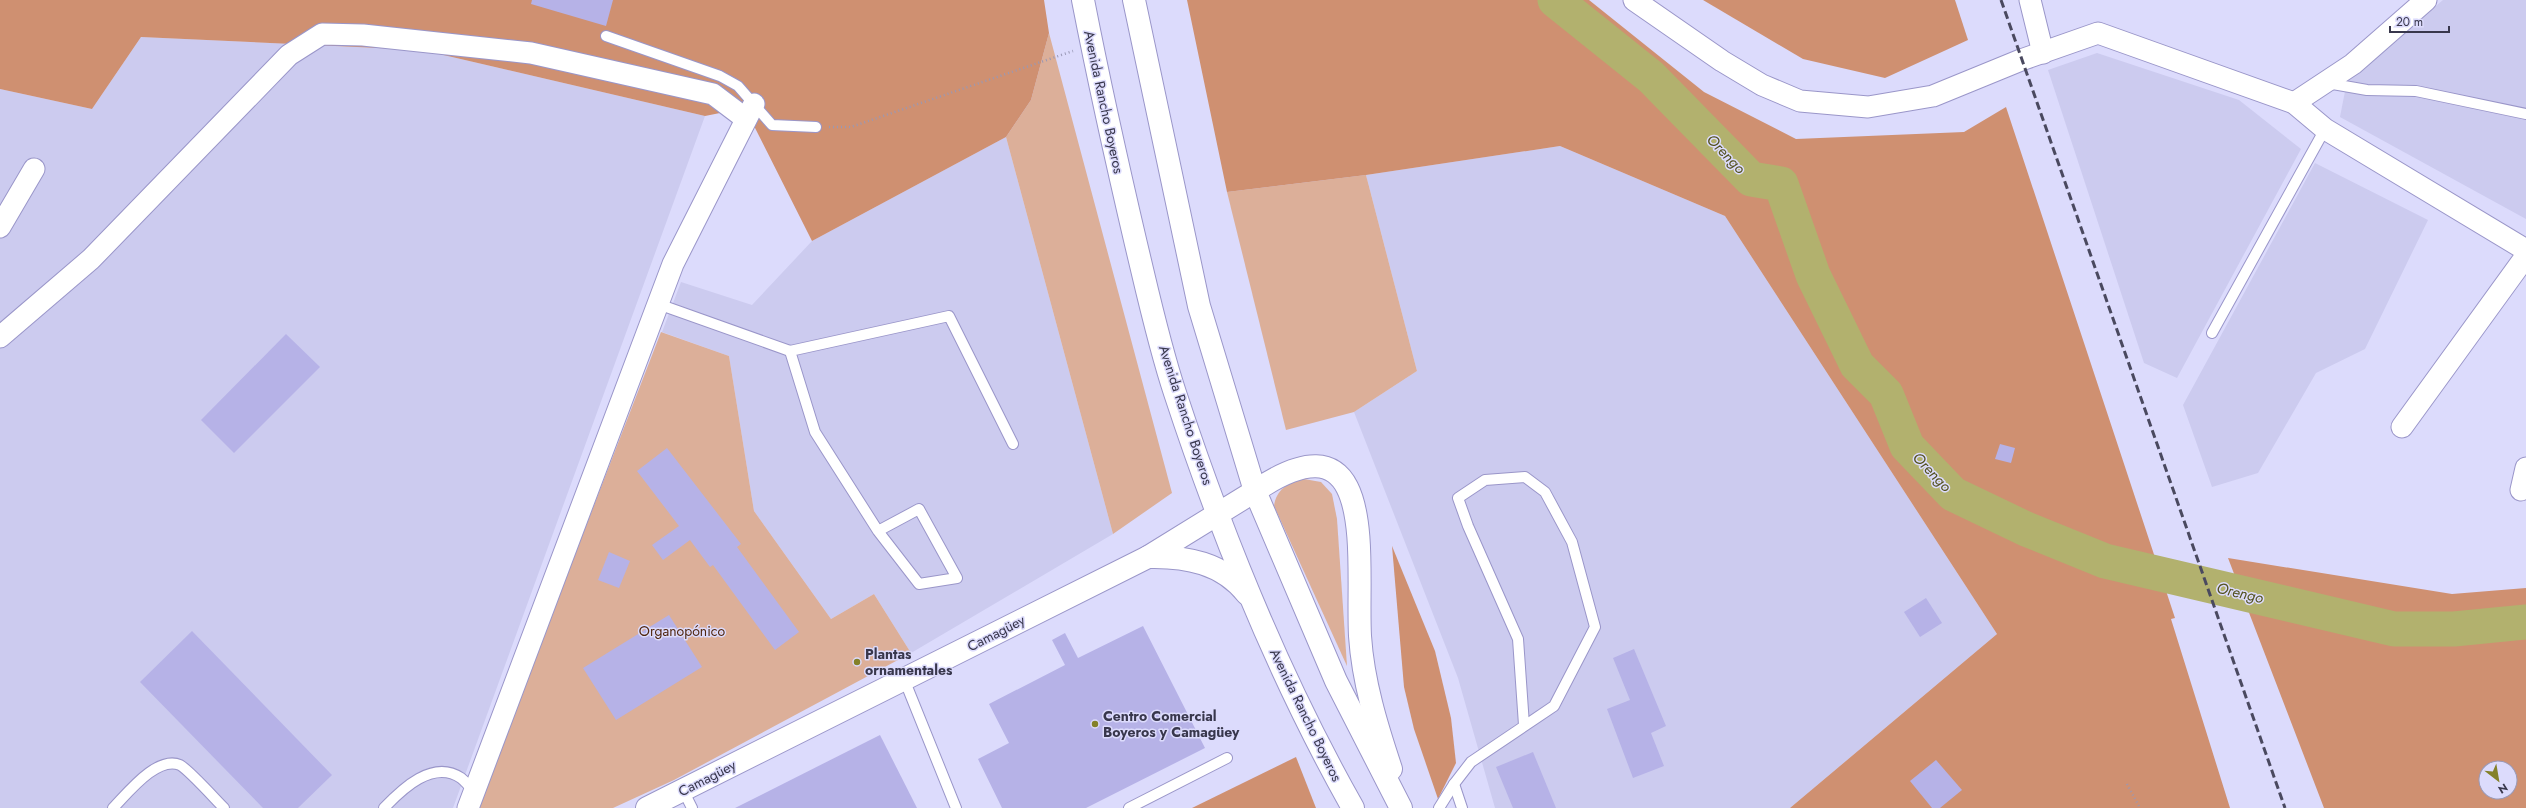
<svg xmlns="http://www.w3.org/2000/svg" width="2526" height="808" font-family="Jost,sans-serif">
<rect width="100%" height="100%" fill="#dcdbfc"/>
<g fill="#cccbef">
<path d="M 2443,0 L 2526,0 L 2526,219 L 2340,117 L 2347,81 Z"/>
<path d="M 141,37 L 422,50 L 705,116 L 453,808 L 0,808 L 0,89 L 92,109 Z"/>
<path d="M 2097,53 L 2239,100 L 2301,149 L 2177,378 L 2144,363 L 2048,70 Z"/>
<path d="M 1006,137 L 1113,534 L 911,653 L 874,594 L 831,619 L 754,511 L 729,356 L 662,332 L 681,282 L 752,305 L 812,241 Z"/>
<path d="M 1560,146 L 1725,216 L 1997,634 L 1790,808 L 1495,808 L 1458,678 L 1354,412 L 1417,371 L 1366,175 Z"/>
<path d="M 2315,163 L 2428,220 L 2365,349 L 2316,373 L 2258,473 L 2212,487 L 2183,405 Z"/>
</g>
<g fill="#dcaf99">
<path d="M 1049,33 L 1172,493 L 1113,534 L 1006,137 L 1031,100 Z"/>
<path d="M 1366,175 L 1417,371 L 1354,412 L 1286,430 L 1227,192 Z"/>
<path d="M 661,332 L 729,356 L 754,511 L 831,619 L 874,594 L 911,653 L 674,780 L 613,808 L 477,808 Z"/>
<path d="M 1304,479 L 1321,482 L 1332,494 L 1337,519 L 1347,666 L 1274,506 C 1276,490 1288,482 1304,479 Z"/>
</g>
<g fill="#cf9071" fill-rule="evenodd">
<path d="M 0,0 L 1044,0 L 1049,33 L 1031,100 L 1006,137 L 812,241 L 745,108 L 705,116 L 422,50 L 141,37 L 92,109 L 0,89 Z"/>
<path d="M 1187,0 L 1589,0 L 1704,92 L 1796,139 L 1964,132 L 2006,107 L 2175,618 L 2171,619 L 2230,808 L 1790,808 L 1997,634 L 1725,216 L 1560,146 L 1366,175 L 1227,192 Z"/>
<path d="M 1703,0 L 1955,0 L 1968,40 L 1885,78 L 1803,59 Z"/>
<path d="M 1392,546 L 1435,651 L 1451,718 L 1456,763 L 1438,799 L 1414,729 L 1404,687 Z"/>
<path d="M 2228,558 L 2452,594 L 2526,588 L 2526,808 L 2324,808 ZM 2486,768 L 2510,768 L 2510,792 L 2486,792 Z"/>
<path d="M 1296,757 L 1316,808 L 1192,808 Z"/>
</g>
<g fill="none" stroke-linecap="round" stroke-linejoin="round">
<path stroke="#b2b16e" stroke-width="35" d="M 1555,0 L 1651,77 L 1751,179 L 1781,184 L 1813,275 L 1857,365 L 1886,394 L 1907,446 L 1953,494 L 2026,529 L 2105,561 L 2394,629 L 2454,629 L 2526,622"/>
</g>
<g fill="#b6b2e7">
<path d="M 532,0 L 613,0 L 606,26 L 531,4 Z"/>
<path d="M 286,334 L 320,367 L 234,453 L 201,420 Z"/>
<path d="M 2000,444 L 2015,448 L 2011,463 L 1995,459 Z"/>
<path d="M 667,448 L 741,544 L 737,547 L 799,632 L 775,650 L 713,565 L 710,567 L 690,540 L 663,560 L 652,545 L 679,526 L 637,471 Z"/>
<path d="M 609,552 L 630,561 L 619,588 L 598,580 Z"/>
<path d="M 1926,598 L 1942,623 L 1920,637 L 1904,612 Z"/>
<path d="M 669,615 L 702,667 L 616,720 L 583,668 Z"/>
<path d="M 1143,626 L 1205,748 L 1086,808 L 1002,808 L 978,759 L 1009,743 L 989,704 L 1065,665 L 1052,640 L 1065,633 L 1078,658 Z"/>
<path d="M 192,631 L 332,775 L 298,808 L 263,808 L 140,682 Z"/>
<path d="M 1634,649 L 1666,726 L 1651,733 L 1664,766 L 1633,778 L 1607,709 L 1630,700 L 1613,658 Z"/>
<path d="M 880,735 L 917,808 L 735,808 Z"/>
<path d="M 1533,752 L 1556,808 L 1513,808 L 1496,767 Z"/>
<path d="M 1936,760 L 1962,790 L 1940,808 L 1932,808 L 1910,781 Z"/>
</g>
<g fill="none" stroke-linecap="round" stroke-linejoin="round">
<defs>
<g id="lane">
<path d="M 606,36 L 720,76 L 738,86 L 772,125 L 816,127"/>
<path d="M 2327,83 L 2367,90 L 2416,91 L 2526,114"/>
<path d="M 658,304 L 790,351"/>
<path d="M 2212,333 L 2325,129"/>
<path d="M 878,531 L 919,509 L 957,578 L 919,584 L 878,531 L 815,432 L 790,351 L 949,316 L 1013,444"/>
<path d="M 904,679 L 956,808"/>
<path d="M 1454,784 L 1462,808"/>
<path d="M 683,790 L 692,808"/>
<path d="M 113,808 C 127,794 157,755 180,765 C 189,770 215,799 224,808"/>
<path d="M 384,808 C 402,789 433,759 461,778 C 466,782 470,787 474,792"/>
<path d="M 1129,808 L 1227,758"/>
<path d="M 1439,808 L 1454,784 L 1471,762 L 1554,706 L 1595,627 L 1572,542 L 1545,492 L 1525,477 L 1485,480 L 1458,498 L 1468,526 L 1518,639 L 1524,725"/>
</g>
<g id="street">
<path d="M 1634,0 L 1722,61 L 1762,85 L 1800,101 L 1868,107 L 1933,96 L 2021,60 L 2098,33 L 2294,103 L 2325,129 L 2526,250"/>
<path d="M 2030,0 L 2043,53"/>
<path d="M 2294,103 L 2353,64 L 2426,0"/>
<path d="M 0,227 L 34,169"/>
<path d="M 0,337 L 91,259 L 289,55 L 322,34 L 363,35 L 531,53 L 713,94 L 746,119"/>
<path d="M 2402,427 L 2526,256"/>
<path d="M 2521,490 L 2526,468"/>
<path d="M 468,808 L 673,264 L 754,104"/>
</g>
<path id="secondary" d="M 647,808 L 1148,557 L 1255,491"/>
<g id="highway">
<path d="M 1083,0 C 1099,82 1117,163 1136,244 C 1148,294 1159,345 1175,393 C 1222,536 1279,677 1353,808"/>
<path d="M 1134,0 L 1199,306 L 1255,491 L 1336,681 L 1401,808"/>
<path d="M 1255,491 C 1381,406 1356,562 1360,636 C 1363,682 1377,727 1391,769"/>
<path d="M 1148,557 C 1186,556 1223,563 1247,594"/>
</g>
</defs>
<use href="#lane" stroke="#9a96c9" stroke-width="12"/>
<use href="#street" stroke="#9a96c9" stroke-width="23"/>
<use href="#secondary" stroke="#9a96c9" stroke-width="24"/>
<use href="#highway" stroke="#9a96c9" stroke-width="24"/>
<g stroke="#9998b5" stroke-width="2.5" stroke-dasharray="1 3" stroke-linecap="butt">
<path d="M 829,127 L 851,127 L 1073,51"/>
<path d="M 2127,784 L 2140,808"/>
</g>
<use href="#lane" stroke="#fff" stroke-width="10"/>
<use href="#street" stroke="#fff" stroke-width="21"/>
<use href="#secondary" stroke="#fff" stroke-width="22"/>
<use href="#highway" stroke="#fff" stroke-width="22"/>
<path stroke="#4a495f" stroke-width="3" stroke-dasharray="8 4" stroke-linecap="butt" d="M 2001,0 L 2285,808"/>
</g>
<g fill="#848129" stroke="#dcdbfc" stroke-width="1.5">
<circle cx="857" cy="662" r="4"/>
<circle cx="1095" cy="724" r="4"/>
</g>
<g text-anchor="middle" dominant-baseline="central" stroke-width="3" stroke-linejoin="round" paint-order="stroke">
<g font-size="14" fill="#38374c" stroke="#dcdbfc">
<text transform="translate(1104 102) rotate(78)">Avenida Rancho Boyeros</text>
<text transform="translate(1186 415) rotate(72)">Avenida Rancho Boyeros</text>
<text transform="translate(996 633) rotate(-27)">Camagüey</text>
<text transform="translate(1306 715) rotate(64)">Avenida Rancho Boyeros</text>
<text transform="translate(707 778) rotate(-27)">Camagüey</text>
</g>
<g font-size="14" fill="#4f250e" stroke="#dcdbfc">
<text x="682" y="631">Organopónico</text>
</g>
<g font-size="14" font-weight="bold" fill="#38374c" stroke="#dcdbfc" text-anchor="start">
<text x="865" y="654">Plantas<tspan x="865" dy="16">ornamentales</tspan></text>
<text x="1103" y="716">Centro Comercial<tspan x="1103" dy="16">Boyeros y Camagüey</tspan></text>
</g>
<g font-size="15" font-style="italic" fill="#53521f" stroke="#dcdbfc">
<text transform="translate(1726 154) rotate(46)">Orengo</text>
<text transform="translate(1932 472) rotate(46)">Orengo</text>
<text transform="translate(2240 593) rotate(13)">Orengo</text>
</g>
</g>
<g transform="translate(2498 780) rotate(149)"><circle r="19" fill="#dcdbfc" stroke="#9a99b6"/>
<path d="M0-3L7 15L0 10L-7 15Z" fill="#848129"/>
<text y="-6" font-size="11" font-weight="bold" text-anchor="middle" fill="#38374c">N</text>
</g>
<path d="M2390 26v6h59v-6" fill="none" stroke="#38374c" stroke-width="2"/>
<text x="2396" y="26" font-size="12" fill="#38374c" stroke="#dcdbfc" stroke-width="3" paint-order="stroke">20 m</text>
</svg>
